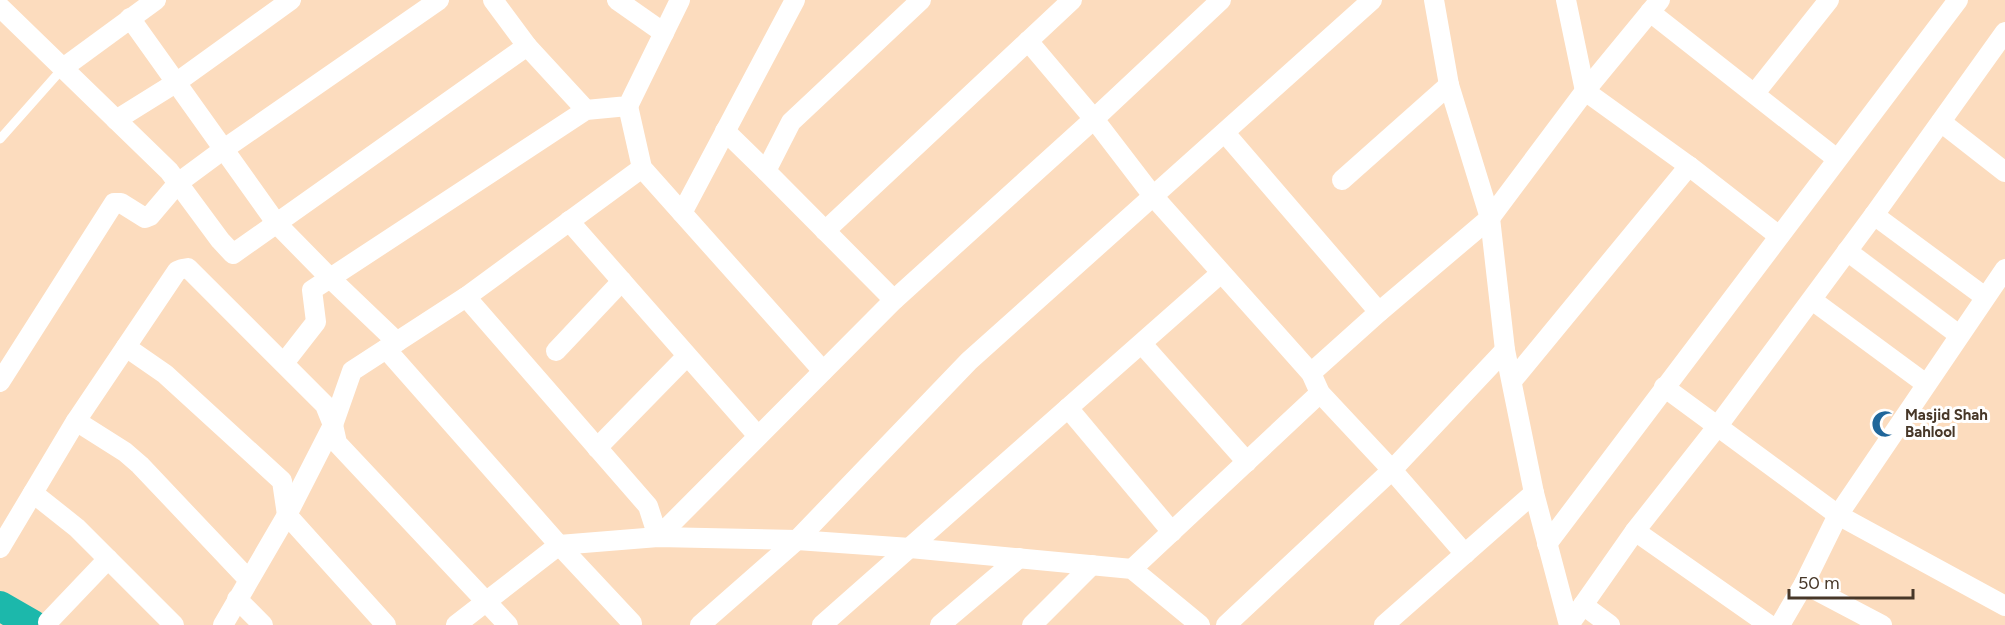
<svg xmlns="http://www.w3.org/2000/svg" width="2005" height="625" font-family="Figtree,sans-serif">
<rect width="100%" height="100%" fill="#fcdcbe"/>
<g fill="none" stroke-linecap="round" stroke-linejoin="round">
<path stroke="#1cb8ab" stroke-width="30" d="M 0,606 L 33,625"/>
<path stroke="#fff" stroke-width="9" d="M 0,139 L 63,68"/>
<g stroke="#fff" stroke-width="20">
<path d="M 493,0 L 527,46"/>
<path d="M 617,0 L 664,33"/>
<path d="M 1434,0 L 1449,85 L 1490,218 L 1505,350 L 1534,493 L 1569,625"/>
<path d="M 1566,0 L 1585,91 L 1689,166 L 1779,236"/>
<path d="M 0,7 L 169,171 L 220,240 L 233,254 L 527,46 L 586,110"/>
<path d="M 1650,12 L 1837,159"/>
<path d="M 130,18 L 277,224 L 330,278 L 397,342"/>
<path d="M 1028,41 L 1094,119 L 1153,196 L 1311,373 L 1320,393 L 1392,470 L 1465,554"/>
<path d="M 63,68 L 156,0"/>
<path d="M 1755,93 L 1829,0"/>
<path d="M 628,106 L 642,168 L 823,371"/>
<path d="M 116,120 L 177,82 L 291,0"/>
<path d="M 1941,122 L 2005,172"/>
<path d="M 725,131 L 766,171"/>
<path d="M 1225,133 L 1379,312"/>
<path d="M 1342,180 L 1449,85"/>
<path d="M 682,213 L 795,0"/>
<path d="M 1874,215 L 1985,297"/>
<path d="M 569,221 L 758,436"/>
<path d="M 825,231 L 1072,0"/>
<path d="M 1847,251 L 1959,335"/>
<path d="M 466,297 L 648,506 L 658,537 L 894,300 L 1094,119 L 1221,0"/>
<path d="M 894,300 L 766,171 L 791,122 L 921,0"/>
<path d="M 1812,300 L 1926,384"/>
<path d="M 1142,344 L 1247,462"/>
<path d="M 126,347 L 165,374 L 282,481 L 287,515 L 386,625"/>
<path d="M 386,349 L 559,545 L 632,623"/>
<path d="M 556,351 L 622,281"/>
<path d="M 284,363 L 316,322 L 312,290 L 586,110 L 628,106 L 680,0"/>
<path d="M 1311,373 L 1379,312 L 1490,218 L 1585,91 L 1660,0"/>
<path d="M 1512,381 L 1689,166"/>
<path d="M 0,382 L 114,203 L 121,203 L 145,218 L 150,216 L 178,183 L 224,149 L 439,0"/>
<path d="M 1664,387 L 1838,515 L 2005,606"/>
<path d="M 1068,408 L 1172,532"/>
<path d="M 76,421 L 125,452 L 140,465 L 248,579"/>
<path d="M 597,448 L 687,356"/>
<path d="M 33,493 L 77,528 L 174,625"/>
<path d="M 1635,531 L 1769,625"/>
<path d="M 1547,544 L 1958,0"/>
<path d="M 0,548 L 76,421 L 177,271 L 182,269 L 188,268 L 325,405 L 333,425 L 337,443 L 508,625"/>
<path d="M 1132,569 L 1320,393"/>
<path d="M 1804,584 L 1882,625"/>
<path d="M 237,599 L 263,625"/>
<path d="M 1583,605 L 1610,625"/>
<path d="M 48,622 L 108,559"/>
<path d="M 223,625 L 287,515 L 333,425 L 352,371 L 466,297 L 642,168"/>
<path d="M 456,625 L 559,545 L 658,537 L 797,540 L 910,548 L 1132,569 L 1200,625"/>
<path d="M 700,625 L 797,540 L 969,361 L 1372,0"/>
<path d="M 822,625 L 1221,273"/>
<path d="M 940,625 L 1019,558"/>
<path d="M 1032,625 L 1092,565"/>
<path d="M 1226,625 L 1392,470 L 1505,350"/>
<path d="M 1384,625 L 1534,493"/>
<path d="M 1569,625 L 1635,531 L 1717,427 L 1874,215 L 2005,32"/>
<path d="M 1780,625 L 1804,584 L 1838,515 L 2005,269"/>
</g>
</g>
<defs>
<symbol id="mosque-bare" viewBox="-9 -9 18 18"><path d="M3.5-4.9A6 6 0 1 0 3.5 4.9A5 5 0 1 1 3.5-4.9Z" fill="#20669a" stroke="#fff" stroke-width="2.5" paint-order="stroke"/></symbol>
</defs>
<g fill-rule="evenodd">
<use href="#mosque-bare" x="1866" y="405" width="38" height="38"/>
</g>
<g text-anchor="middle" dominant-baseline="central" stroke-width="6" stroke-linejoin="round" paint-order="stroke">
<g font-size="15" font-weight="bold" fill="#473728" stroke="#fff" text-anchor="start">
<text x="1905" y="415">Masjid Shah<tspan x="1905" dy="17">Bahlool</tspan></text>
</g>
</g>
<path d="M1789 589v9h124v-9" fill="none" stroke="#473728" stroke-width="3"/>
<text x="1798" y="589" font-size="18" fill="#473728" stroke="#ffffff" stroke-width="4.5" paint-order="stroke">50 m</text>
</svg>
